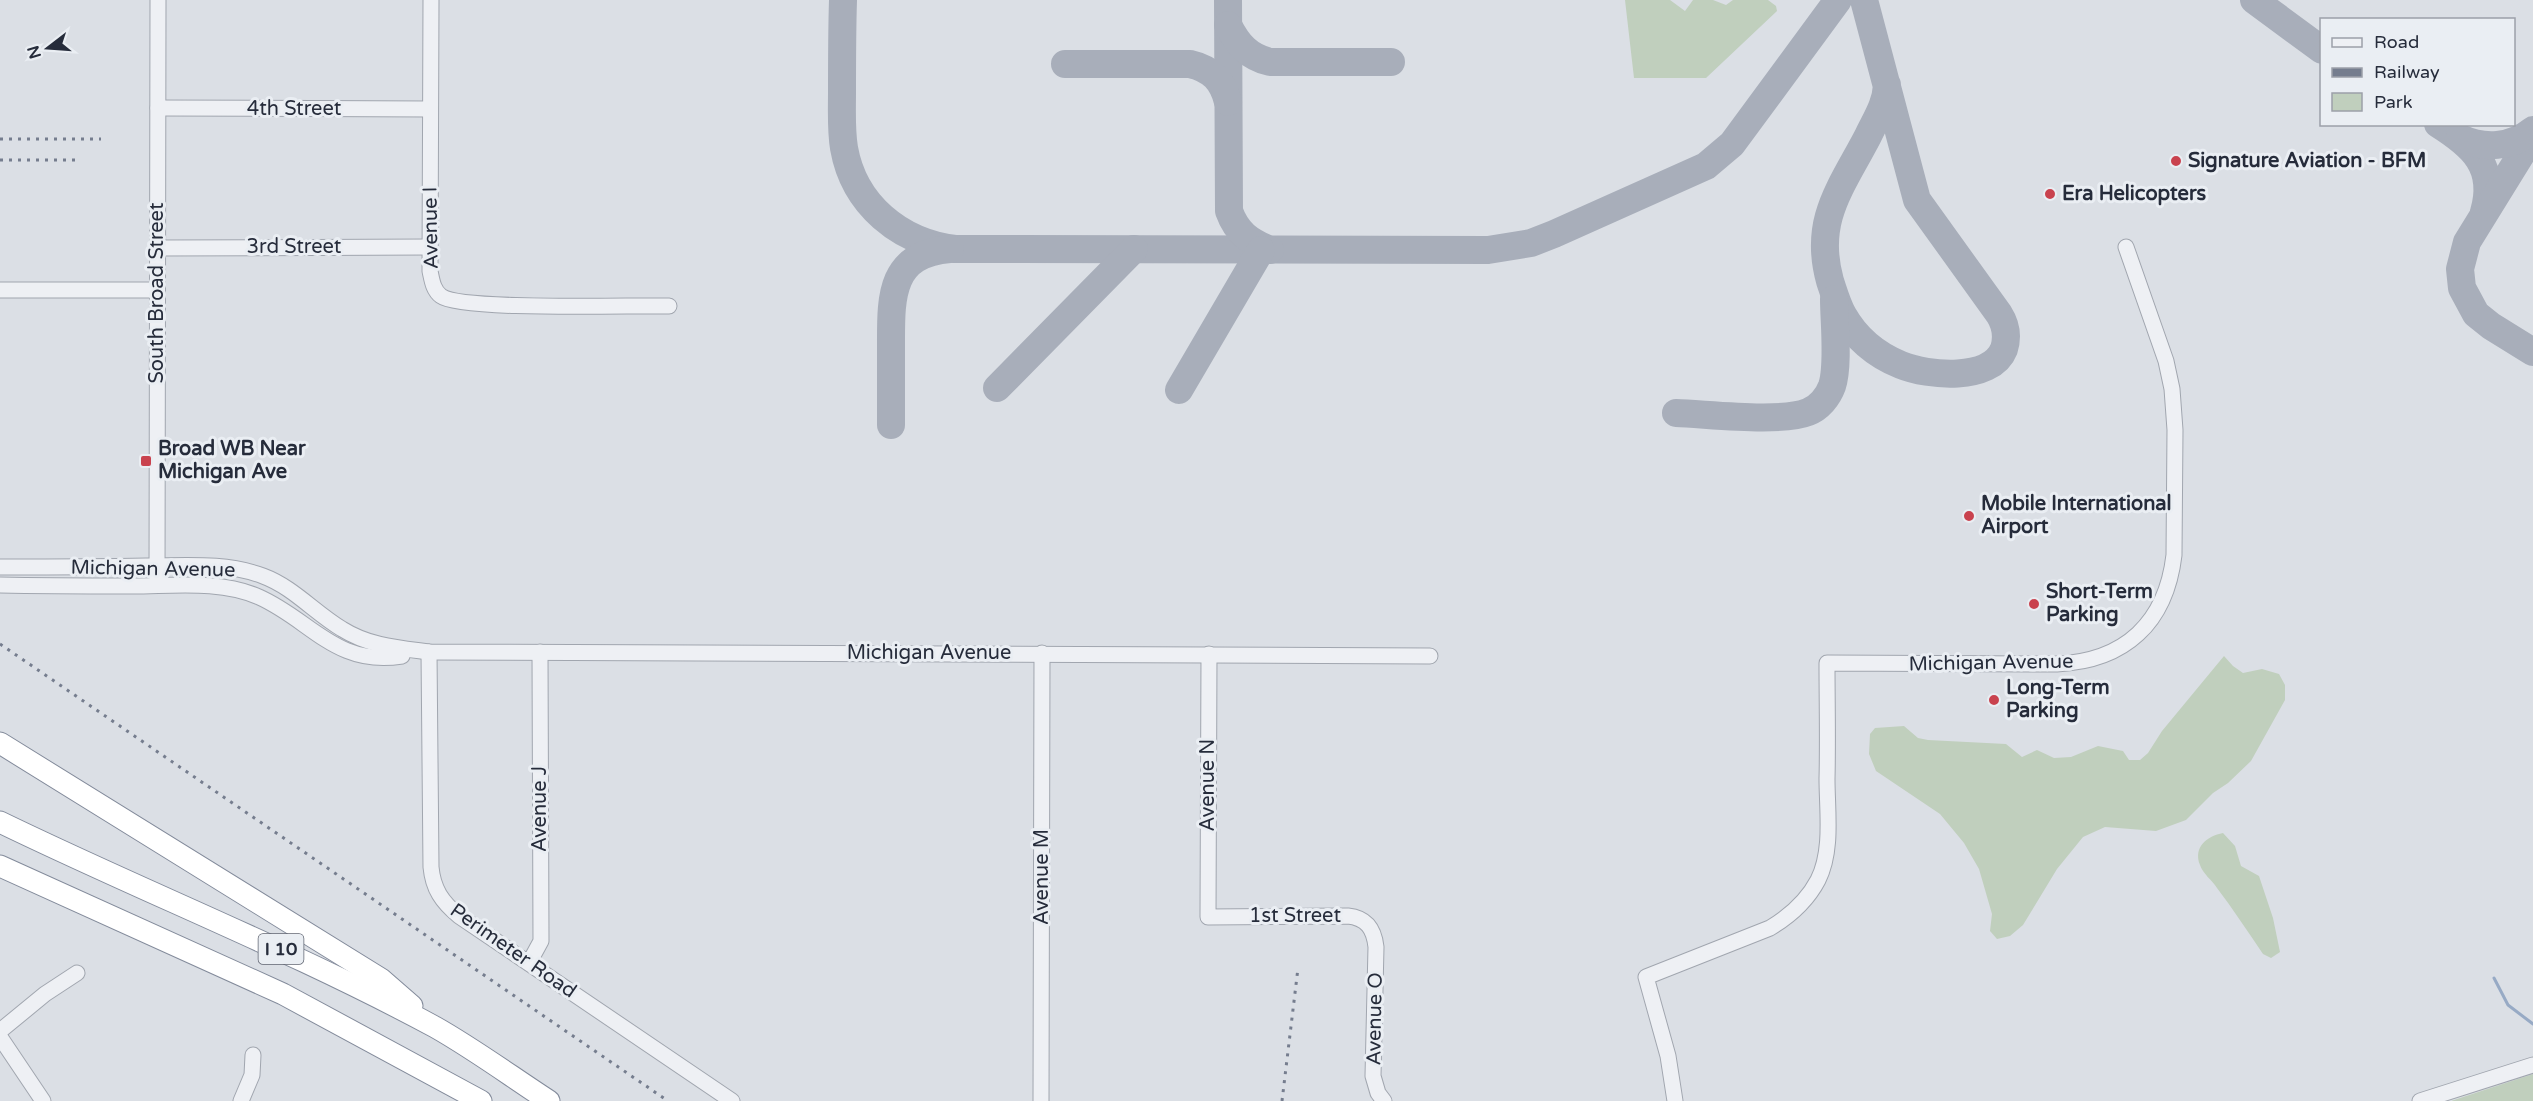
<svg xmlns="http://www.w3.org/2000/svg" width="2533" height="1101" font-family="'Varela Round',sans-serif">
<rect width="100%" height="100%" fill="#dbdfe5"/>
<g fill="#c0cfbd">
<path d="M 1625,0 L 1670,0 L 1685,11 L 1693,0 L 1713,0 L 1726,5 L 1733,0 L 1768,0 L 1776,6 L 1777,11 L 1706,78 L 1634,78 Z"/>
<path d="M 2224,656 L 2233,666 L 2243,673 L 2262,669 L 2279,674 L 2285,685 L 2285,700 L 2251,761 L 2228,783 L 2213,793 L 2186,820 L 2156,831 L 2105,827 L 2083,837 L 2057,869 L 2023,925 L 2010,936 L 1997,939 L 1990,931 L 1992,914 L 1979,869 L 1964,843 L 1940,814 L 1876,771 L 1869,754 L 1870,734 L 1875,728 L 1904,726 L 1918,738 L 1928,740 L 2006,744 L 2022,757 L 2037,750 L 2054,758 L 2071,757 L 2098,746 L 2123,751 L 2129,760 L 2140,760 L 2148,753 L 2162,731 Z"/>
<path d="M 2223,833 L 2235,846 L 2241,866 L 2259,876 L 2273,918 L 2280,952 L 2271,958 L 2263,954 C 2248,932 2233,909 2217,888 C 2212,880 2203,874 2200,865 C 2193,847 2207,836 2223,833 Z"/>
<path d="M 2533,1074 L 2533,1101 L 2451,1101 Z"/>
</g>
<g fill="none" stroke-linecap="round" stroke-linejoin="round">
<path stroke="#97aac5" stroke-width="3" d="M 2494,978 L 2508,1005 L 2533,1024"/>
<g stroke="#a8aeba" stroke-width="28">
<path d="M 843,0 C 842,31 842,62 842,93 C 842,111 841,130 844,148 C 854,205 900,242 955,249 L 1488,250 L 1531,243 L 1554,234 L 1706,166 L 1732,144 L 1838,0"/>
<path d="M 1228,0 L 1229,211 C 1237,233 1249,241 1270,250"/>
<path d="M 1864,0 L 1917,200 L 1999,314 C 2006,325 2008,336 2004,349 C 1991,382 1928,376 1901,365 C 1876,355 1856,338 1843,315 C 1837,304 1834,293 1830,281 C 1813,220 1841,188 1868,136 C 1876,119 1886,105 1887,85"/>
<path d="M 2254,0 L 2322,50"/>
<path d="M 1228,25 C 1238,45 1249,57 1270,62 L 1391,62"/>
<path d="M 1065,64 L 1190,64 C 1212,69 1223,81 1228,102"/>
<path d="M 2438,124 C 2473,146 2497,167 2484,212"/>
<path d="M 2533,135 L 2467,242 L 2460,269 L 2462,288 L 2476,314 L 2491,326 L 2533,352"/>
<path d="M 2460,138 C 2484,149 2511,148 2533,130"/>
<path d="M 997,388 L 1134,249"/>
<path d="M 1179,390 L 1261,250"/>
<path d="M 1676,413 C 1708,414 1781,423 1808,412 C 1819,408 1828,397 1832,386 C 1839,365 1834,322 1834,299"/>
<path d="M 891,425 C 891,399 891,372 891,346 C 891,298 889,254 950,249"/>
</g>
<defs>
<g id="minor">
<path d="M 431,0 L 430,271 C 432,280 433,290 441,296 C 461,311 633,305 669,306"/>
<path d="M 158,108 L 430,109"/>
<path d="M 158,248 L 430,247"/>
<path d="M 0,290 L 157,290"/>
<path d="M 0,567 C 49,567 97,567 146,566 C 185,566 226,562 263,576 C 293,587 315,613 342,629 C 369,646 398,648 429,652 L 1430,656"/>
<path d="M 0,585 C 44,586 88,586 133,586 C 173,586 221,580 259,597 C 311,620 336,667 402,656"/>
<path d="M 157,585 L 158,0"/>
<path d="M 429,652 L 431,867 C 433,889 442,902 459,916 L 732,1101"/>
<path d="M 1209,654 L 1208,917 L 1348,916 C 1367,918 1374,929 1376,947 L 1373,1076 L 1378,1093 L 1384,1101"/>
<path d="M 529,963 L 541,941 L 540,652"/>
<path d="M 0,1031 L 45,994 L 77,973"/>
<path d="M 0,1037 L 43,1101"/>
<path d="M 241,1101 L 252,1075 L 253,1055"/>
<path d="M 1041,1101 L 1042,653"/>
<path d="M 1675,1101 L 1668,1056 L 1646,977 L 1770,928 C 1790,916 1807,901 1818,880 C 1833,850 1827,811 1827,779 C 1828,740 1827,702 1827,663 L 2057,664 C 2125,661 2166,623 2174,555 L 2175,430 L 2172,389 L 2166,361 L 2126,247"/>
<path d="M 2420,1101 L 2533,1065"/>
</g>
<g id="highway">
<path d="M 0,743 L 381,979 L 412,1006"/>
<path d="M 0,822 C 144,892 294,951 435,1027 C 474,1049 512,1077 549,1101"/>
<path d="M 0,866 L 283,994 L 481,1101"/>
</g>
</defs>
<use href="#minor" stroke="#a1a6af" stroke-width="17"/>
<use href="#highway" stroke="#838b9b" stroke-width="23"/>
<use href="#minor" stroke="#eef0f4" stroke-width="15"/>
<use href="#highway" stroke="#fff" stroke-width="21"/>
<g stroke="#757d8e" stroke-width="3" stroke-dasharray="3 6" stroke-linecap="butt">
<path d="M 0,139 L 101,139"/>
<path d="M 0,160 L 77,160"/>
<path d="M 0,644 L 668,1101"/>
<path d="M 1282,1101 L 1298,968"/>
</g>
</g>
<g fill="#c9424e" stroke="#eaeef3" stroke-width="2">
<circle cx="2176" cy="161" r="6"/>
<circle cx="2050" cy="194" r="6"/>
<rect x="140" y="455" width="12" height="12" rx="3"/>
<circle cx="1969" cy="516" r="6"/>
<circle cx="2034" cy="604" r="6"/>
<circle cx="1994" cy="700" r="6"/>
</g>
<g text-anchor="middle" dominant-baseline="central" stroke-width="6" stroke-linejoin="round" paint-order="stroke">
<rect fill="#eaeef3" stroke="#616672" stroke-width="1.5" x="258.5" y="934" width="45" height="30" rx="4.5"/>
<g font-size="18" font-weight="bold" fill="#262c3b">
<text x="281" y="949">I 10</text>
</g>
<g font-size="20" fill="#262c3b" stroke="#eaeef3">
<text x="294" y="109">4th Street</text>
<text transform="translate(431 228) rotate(-91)">Avenue I</text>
<text x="294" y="247">3rd Street</text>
<text transform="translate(157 293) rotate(-90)">South Broad Street</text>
<text transform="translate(153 569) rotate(1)">Michigan Avenue</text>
<text x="929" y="653">Michigan Avenue</text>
<text transform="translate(1991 663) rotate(-1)">Michigan Avenue</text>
<text transform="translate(1208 785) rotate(-90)">Avenue N</text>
<text transform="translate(540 809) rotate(-90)">Avenue J</text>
<text transform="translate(1042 877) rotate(-90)">Avenue M</text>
<text x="1295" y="916">1st Street</text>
<text transform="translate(513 951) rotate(35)">Perimeter Road</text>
<text transform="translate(1375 1019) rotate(-89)">Avenue O</text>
</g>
<g font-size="20" font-weight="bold" fill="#262c3b" stroke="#eaeef3" text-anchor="start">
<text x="2188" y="161">Signature Aviation - BFM</text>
<text x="2062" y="194">Era Helicopters</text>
<text x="158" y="449">Broad WB Near<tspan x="158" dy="23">Michigan Ave</tspan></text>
<text x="1981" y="504">Mobile International<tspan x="1981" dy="23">Airport</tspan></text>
<text x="2046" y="592">Short-Term<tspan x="2046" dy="23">Parking</tspan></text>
<text x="2006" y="688">Long-Term<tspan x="2006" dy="23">Parking</tspan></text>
</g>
</g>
<rect x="2320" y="18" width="195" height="108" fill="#eaeef3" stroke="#9ca0a9" stroke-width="1.5"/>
<rect x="2332" y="38" width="30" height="9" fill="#eef0f4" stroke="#9ca0a9" stroke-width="1.5"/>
<text x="2374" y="48" font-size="18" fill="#262c3b">Road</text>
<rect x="2332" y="68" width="30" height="9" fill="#757d8e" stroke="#9ca0a9" stroke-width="1.5"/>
<text x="2374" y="78" font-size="18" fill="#262c3b">Railway</text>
<rect x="2332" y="93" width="30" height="18" fill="#c0cfbd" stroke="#9ca0a9" stroke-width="1.5"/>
<text x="2374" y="108" font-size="18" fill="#262c3b">Park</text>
<g transform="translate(48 48) rotate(253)" stroke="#eaeef3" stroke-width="4.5" paint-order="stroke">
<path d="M0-4.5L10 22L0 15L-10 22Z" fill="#262c3b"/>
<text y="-9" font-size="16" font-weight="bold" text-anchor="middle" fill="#262c3b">N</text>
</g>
</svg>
